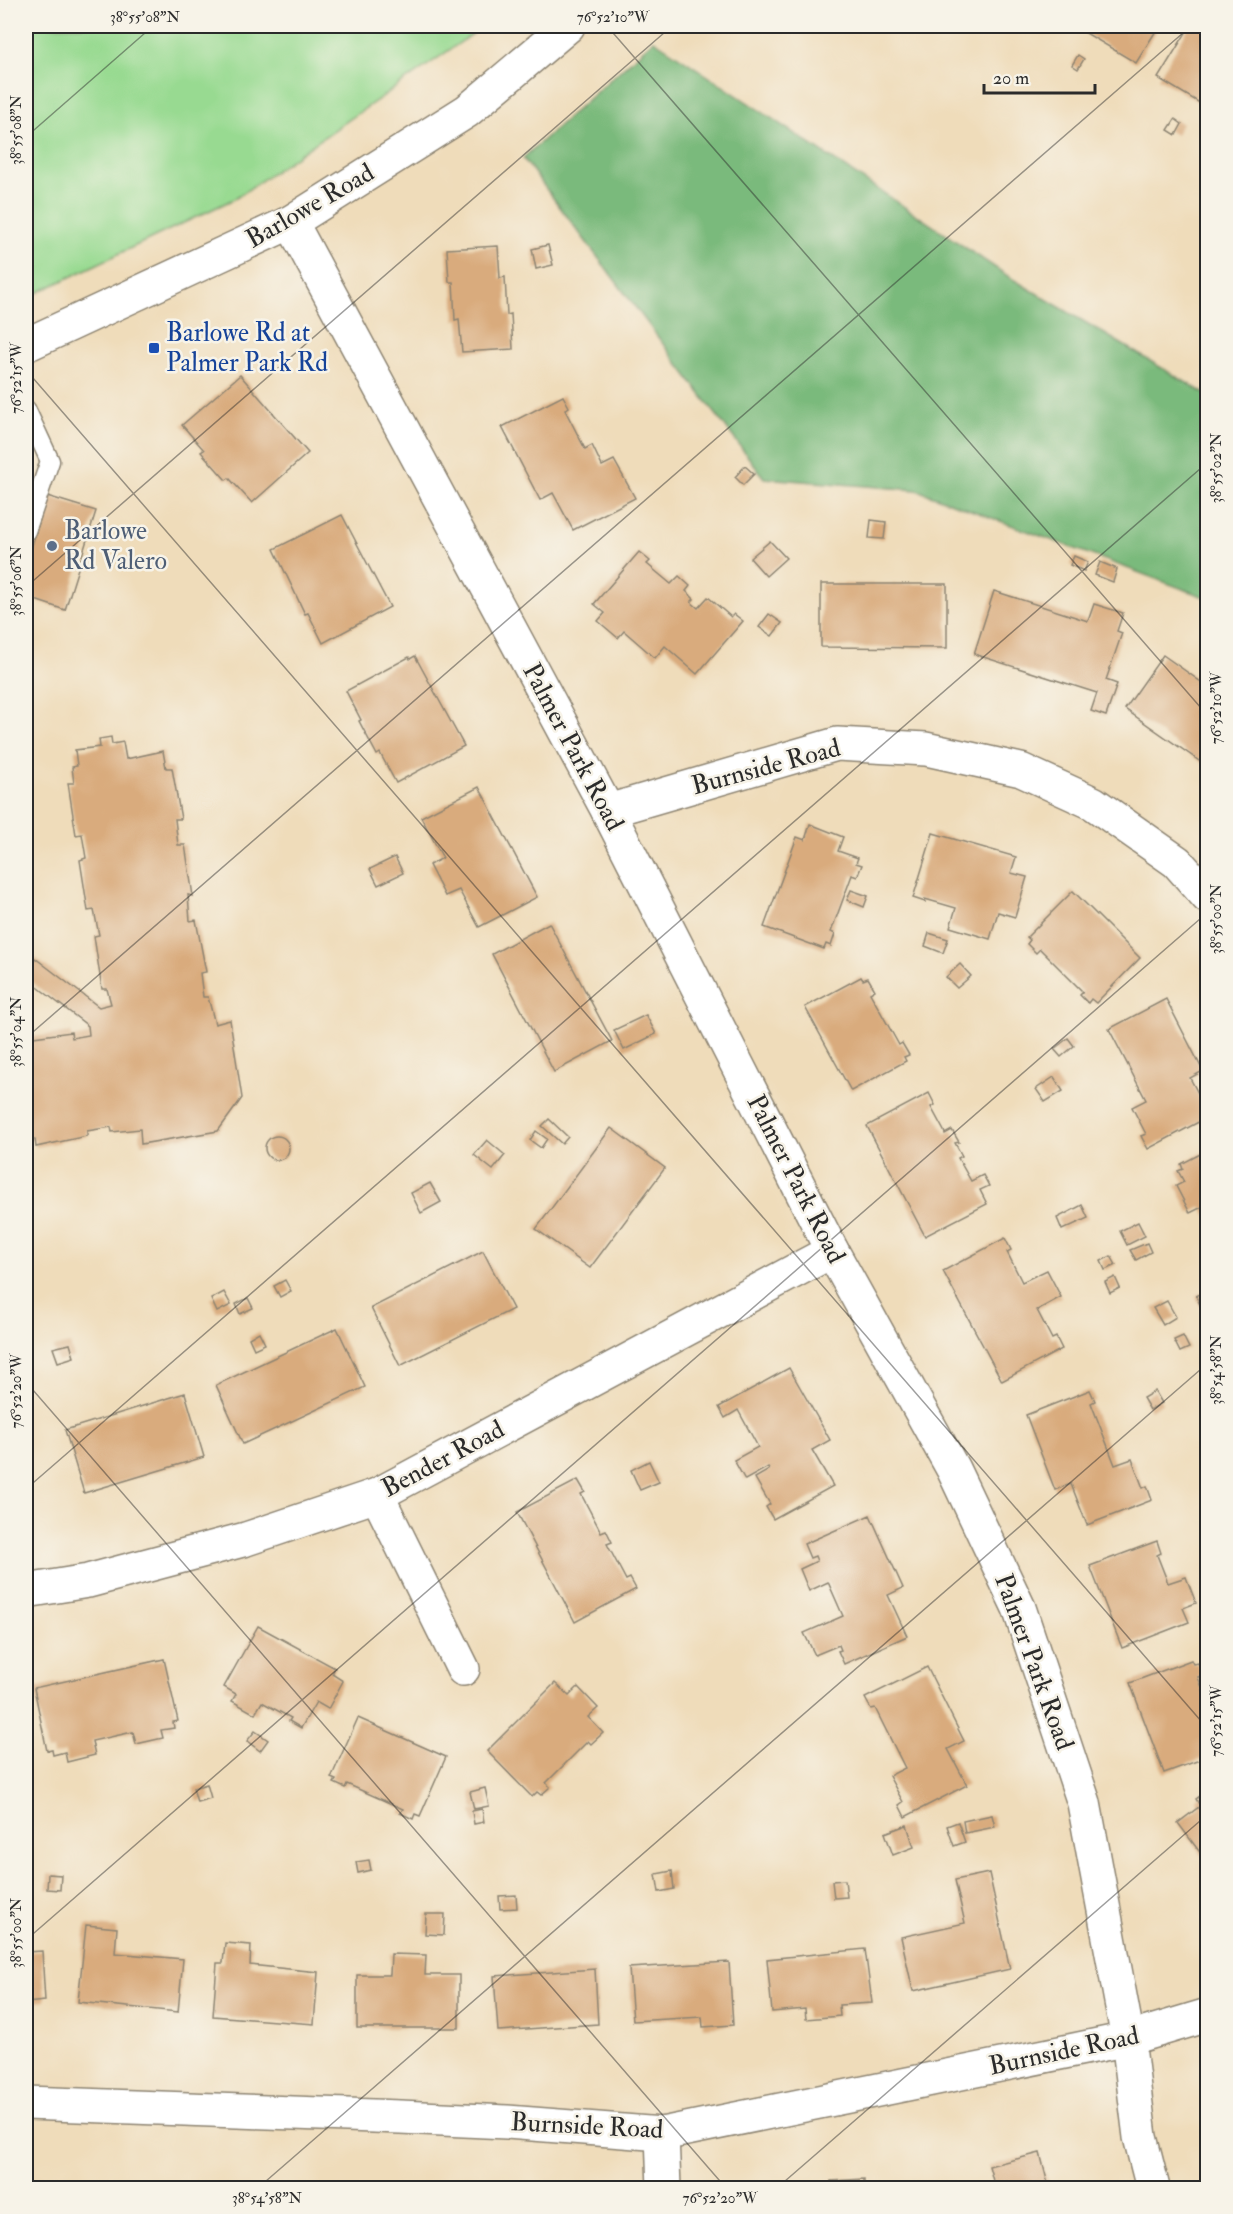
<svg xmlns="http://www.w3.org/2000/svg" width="1233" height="2214" font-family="'IM FELL Double Pica',serif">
<rect width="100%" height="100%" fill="#f7f3e8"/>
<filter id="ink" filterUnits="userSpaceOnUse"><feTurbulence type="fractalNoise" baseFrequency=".0167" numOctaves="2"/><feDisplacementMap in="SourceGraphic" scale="12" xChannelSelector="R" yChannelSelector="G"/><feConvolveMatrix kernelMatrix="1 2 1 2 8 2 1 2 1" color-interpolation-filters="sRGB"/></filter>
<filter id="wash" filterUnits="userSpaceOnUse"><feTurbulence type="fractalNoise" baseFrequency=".008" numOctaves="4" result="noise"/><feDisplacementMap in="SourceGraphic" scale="24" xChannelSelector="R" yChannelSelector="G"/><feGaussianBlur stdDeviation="1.35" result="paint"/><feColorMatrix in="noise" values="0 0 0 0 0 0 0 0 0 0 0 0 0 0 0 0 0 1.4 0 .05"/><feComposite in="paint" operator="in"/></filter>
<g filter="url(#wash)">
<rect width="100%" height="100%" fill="#efdcba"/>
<path fill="#98da91" stroke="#62825e" stroke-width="1.5" d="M 26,26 L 484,26 L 236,198 L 26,298 Z"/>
<path fill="#7aba7b" stroke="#527253" stroke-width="1.5" d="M 654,40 L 1011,278 L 1207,395 L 1207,598 L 917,490 L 764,478 L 523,158 Z"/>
<g id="blocks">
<g fill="#d9ab7d">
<path d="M 1074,26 L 1159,26 L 1136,63 Z"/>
<path d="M 1190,26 L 1197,26 L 1208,31 L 1208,108 L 1158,78 Z"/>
<path d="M 1078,55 L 1084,59 L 1078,69 L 1072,65 Z"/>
<path d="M 1175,119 L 1182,124 L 1176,135 L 1168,130 Z"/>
<path d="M 548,245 L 553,265 L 536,269 L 532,249 Z"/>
<path d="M 498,246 L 500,278 L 505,277 L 507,315 L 511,314 L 513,349 L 462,352 L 459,319 L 455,320 L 453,282 L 449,282 L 447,249 Z"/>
<path d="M 240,375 L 308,453 L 252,503 L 229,478 L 226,480 L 201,452 L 204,450 L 182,425 Z"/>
<path d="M 563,396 L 569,407 L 565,410 L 585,449 L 592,445 L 602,466 L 614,460 L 635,498 L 573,530 L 553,493 L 540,500 L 502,427 Z"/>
<path d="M 745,466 L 754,474 L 743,485 L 735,477 Z"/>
<path d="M 47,496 L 96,511 L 65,610 L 26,597 L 26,565 Z"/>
<path d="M 342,515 L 390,607 L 323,643 L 308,613 L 305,614 L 274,549 Z"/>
<path d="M 871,520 L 886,522 L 884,539 L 869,538 Z"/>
<path d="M 770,541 L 786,558 L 766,576 L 750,558 Z"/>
<path d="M 639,552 L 650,561 L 647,564 L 671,584 L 679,576 L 690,586 L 686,591 L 694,599 L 691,602 L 698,608 L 708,597 L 731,617 L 734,614 L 743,621 L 697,674 L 665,646 L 655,658 L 624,631 L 618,638 L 598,621 L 605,613 L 594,604 Z"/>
<path d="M 1074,556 L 1088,562 L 1084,571 L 1070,565 Z"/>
<path d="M 1100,562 L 1117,569 L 1113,582 L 1095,575 Z"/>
<path d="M 821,584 L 947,584 L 947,648 L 821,647 Z"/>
<path d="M 994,591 L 1088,621 L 1094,604 L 1123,613 L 1117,631 L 1122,633 L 1106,680 L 1117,684 L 1106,716 L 1091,711 L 1097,693 L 974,654 Z"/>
<path d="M 769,614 L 782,623 L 772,636 L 759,627 Z"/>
<path d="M 1163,655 L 1208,687 L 1208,767 L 1125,709 Z"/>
<path d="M 415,656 L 464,746 L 396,783 L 380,753 L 377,755 L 359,721 L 361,720 L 346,691 L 409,657 L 410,659 Z"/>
<path d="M 111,737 L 112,744 L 123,742 L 126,759 L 163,751 L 166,768 L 172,768 L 181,819 L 175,819 L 178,845 L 185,845 L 193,896 L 188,895 L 190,921 L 196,920 L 206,972 L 200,973 L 203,997 L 208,997 L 215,1024 L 230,1020 L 242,1098 L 218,1131 L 141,1144 L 140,1129 L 112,1132 L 111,1127 L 87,1131 L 87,1136 L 36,1147 L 35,1139 L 26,1140 L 26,1038 L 71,1032 L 72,1038 L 89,1035 L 88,1026 L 26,978 L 26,972 L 35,958 L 99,1007 L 111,1004 L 107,989 L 102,989 L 94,936 L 99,935 L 94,910 L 88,911 L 80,860 L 86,858 L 82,834 L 76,835 L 68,783 L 74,783 L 72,767 L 77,766 L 75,750 L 100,747 L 99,739 Z"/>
<path d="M 479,787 L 537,897 L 479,927 L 459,890 L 445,896 L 429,865 L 443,858 L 421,817 Z"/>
<path d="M 810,824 L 843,837 L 838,851 L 858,858 L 856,863 L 862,865 L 857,877 L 852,875 L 831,932 L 835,934 L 831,946 L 826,944 L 824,949 L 764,927 L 797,837 L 805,840 Z"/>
<path d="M 933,833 L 1016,857 L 1011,873 L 1027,877 L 1015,917 L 998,912 L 990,939 L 950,927 L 956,908 L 925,899 L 925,902 L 913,898 Z"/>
<path d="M 395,857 L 403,873 L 378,885 L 370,869 Z"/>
<path d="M 851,890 L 868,896 L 864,907 L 847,900 Z"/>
<path d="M 1073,891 L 1140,958 L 1096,1003 L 1091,999 L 1088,1003 L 1080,995 L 1083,992 L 1040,949 L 1036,953 L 1027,944 L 1030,940 L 1027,937 Z"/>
<path d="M 549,923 L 612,1041 L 554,1072 L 492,954 Z"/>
<path d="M 929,933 L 948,939 L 943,953 L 925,946 Z"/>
<path d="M 960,964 L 971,976 L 957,988 L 946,977 Z"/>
<path d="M 861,977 L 863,980 L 868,978 L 875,990 L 870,993 L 899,1045 L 902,1043 L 909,1055 L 904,1057 L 906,1061 L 851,1091 L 805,1007 Z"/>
<path d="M 1166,999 L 1203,1071 L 1190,1078 L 1208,1112 L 1208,1117 L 1148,1149 L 1141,1136 L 1146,1134 L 1132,1107 L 1146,1100 L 1109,1029 Z"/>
<path d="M 646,1015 L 656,1034 L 624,1050 L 614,1030 Z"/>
<path d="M 1068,1038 L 1074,1046 L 1061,1057 L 1054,1049 Z"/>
<path d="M 1054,1077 L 1063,1091 L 1045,1102 L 1036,1089 Z"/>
<path d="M 929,1093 L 935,1105 L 931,1107 L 944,1131 L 945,1134 L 952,1130 L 959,1142 L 955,1143 L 962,1156 L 958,1158 L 971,1181 L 983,1175 L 989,1186 L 980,1190 L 987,1204 L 925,1236 L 867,1126 Z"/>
<path d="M 549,1119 L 568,1137 L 562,1144 L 542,1126 Z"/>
<path d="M 611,1128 L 665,1168 L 590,1268 L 536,1229 Z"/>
<path d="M 536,1131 L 547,1139 L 541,1148 L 530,1140 Z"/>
<circle cx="277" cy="1148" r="12"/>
<path d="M 487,1140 L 505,1155 L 493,1170 L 474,1155 Z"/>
<path d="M 1208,1150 L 1208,1217 L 1202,1207 L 1190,1213 L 1176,1186 L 1184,1182 L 1178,1171 L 1183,1169 L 1181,1164 Z"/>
<path d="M 430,1183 L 441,1202 L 421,1213 L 411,1193 Z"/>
<path d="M 1082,1205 L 1088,1218 L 1062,1230 L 1057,1218 Z"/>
<path d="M 1138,1222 L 1145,1236 L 1127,1245 L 1120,1231 Z"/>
<path d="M 1005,1238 L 1011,1250 L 1007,1252 L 1022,1282 L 1047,1270 L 1061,1297 L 1037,1310 L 1052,1339 L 1056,1337 L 1062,1349 L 1002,1381 L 943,1271 Z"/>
<path d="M 1147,1243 L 1151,1252 L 1136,1260 L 1130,1250 Z"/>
<path d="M 483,1251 L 513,1309 L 400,1366 L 371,1308 Z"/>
<path d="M 1111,1256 L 1116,1265 L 1105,1270 L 1101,1261 Z"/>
<path d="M 1115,1277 L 1120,1288 L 1110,1293 L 1105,1282 Z"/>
<path d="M 285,1280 L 291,1291 L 280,1297 L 274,1286 Z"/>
<path d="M 1208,1290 L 1208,1314 L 1205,1315 L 1196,1296 Z"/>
<path d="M 224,1292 L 231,1305 L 217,1312 L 211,1299 Z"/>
<path d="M 248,1298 L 253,1308 L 240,1314 L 236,1304 Z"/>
<path d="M 1167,1301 L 1176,1317 L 1163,1325 L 1153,1308 Z"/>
<path d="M 337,1328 L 365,1387 L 243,1444 L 216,1385 Z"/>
<path d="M 259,1332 L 265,1344 L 254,1349 L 249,1338 Z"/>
<path d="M 1183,1336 L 1189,1348 L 1180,1352 L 1174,1340 Z"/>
<path d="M 70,1344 L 74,1357 L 58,1362 L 53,1348 Z"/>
<path d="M 789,1368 L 830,1440 L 812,1450 L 833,1486 L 773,1519 L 766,1507 L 770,1504 L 755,1478 L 769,1470 L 768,1467 L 745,1480 L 734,1460 L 758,1447 L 738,1410 L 725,1418 L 719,1407 Z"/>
<path d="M 1090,1390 L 1095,1401 L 1091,1403 L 1115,1465 L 1132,1459 L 1143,1488 L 1147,1486 L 1152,1500 L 1087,1525 L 1071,1484 L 1055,1490 L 1026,1415 Z"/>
<path d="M 1155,1391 L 1162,1403 L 1150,1410 L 1143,1398 Z"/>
<path d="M 185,1393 L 204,1457 L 84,1493 L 65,1430 Z"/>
<path d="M 649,1461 L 659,1482 L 640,1490 L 631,1470 Z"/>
<path d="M 578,1480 L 585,1492 L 581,1494 L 601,1532 L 606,1530 L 612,1542 L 607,1544 L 626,1580 L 630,1578 L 636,1589 L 575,1622 L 517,1512 Z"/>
<path d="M 870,1515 L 903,1588 L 888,1595 L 907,1636 L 844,1664 L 838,1651 L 841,1650 L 839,1645 L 815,1655 L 804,1633 L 843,1616 L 828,1582 L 809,1591 L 800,1569 L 817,1561 L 815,1556 L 810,1558 L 804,1544 Z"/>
<path d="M 1157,1541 L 1161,1553 L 1157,1555 L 1168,1583 L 1186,1577 L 1196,1603 L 1183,1608 L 1189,1622 L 1122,1648 L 1090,1566 Z"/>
<path d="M 258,1626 L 335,1668 L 332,1674 L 343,1681 L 328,1709 L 316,1702 L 301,1728 L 289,1721 L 291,1718 L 262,1702 L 255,1714 L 232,1701 L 236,1694 L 224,1687 Z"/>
<path d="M 164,1659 L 178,1721 L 173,1722 L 174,1728 L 161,1730 L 163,1738 L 136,1744 L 133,1732 L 92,1741 L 95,1755 L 67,1762 L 65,1752 L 53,1755 L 52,1750 L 47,1751 L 34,1688 Z"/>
<path d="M 1191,1660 L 1193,1664 L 1198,1663 L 1203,1675 L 1198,1677 L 1208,1703 L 1208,1757 L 1164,1773 L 1130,1683 Z"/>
<path d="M 927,1667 L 964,1741 L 948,1749 L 967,1785 L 905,1817 L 899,1805 L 903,1802 L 889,1776 L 905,1768 L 875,1708 L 871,1709 L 865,1698 Z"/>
<path d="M 555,1683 L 569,1696 L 578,1687 L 598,1708 L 588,1717 L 603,1733 L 591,1744 L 588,1741 L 546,1783 L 550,1787 L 541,1795 L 537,1792 L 532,1797 L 487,1751 Z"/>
<path d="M 358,1718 L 446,1757 L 420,1816 L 415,1814 L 413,1819 L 400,1813 L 403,1809 L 347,1784 L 345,1788 L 334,1783 L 336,1780 L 331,1778 Z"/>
<path d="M 255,1731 L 268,1740 L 260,1751 L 247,1741 Z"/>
<path d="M 207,1784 L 211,1798 L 197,1802 L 193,1788 Z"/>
<path d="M 485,1788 L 489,1806 L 474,1809 L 470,1792 Z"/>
<path d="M 1208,1790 L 1208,1863 L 1178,1823 L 1200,1806 L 1196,1799 Z"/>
<path d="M 482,1809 L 484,1822 L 474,1824 L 472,1811 Z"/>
<path d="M 992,1815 L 995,1827 L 965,1833 L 963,1821 Z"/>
<path d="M 958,1822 L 965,1842 L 954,1846 L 947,1826 Z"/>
<path d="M 907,1825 L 914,1847 L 893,1855 L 885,1833 Z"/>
<path d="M 369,1860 L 371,1870 L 358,1873 L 356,1862 Z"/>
<path d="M 672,1871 L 674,1889 L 659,1892 L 656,1874 Z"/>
<path d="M 989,1873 L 1010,1969 L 913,1991 L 901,1937 L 965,1923 L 955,1880 Z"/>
<path d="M 48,1874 L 61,1875 L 60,1890 L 47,1889 Z"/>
<path d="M 845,1880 L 847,1897 L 834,1898 L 832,1881 Z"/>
<path d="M 516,1895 L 517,1908 L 500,1909 L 499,1896 Z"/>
<path d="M 426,1914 L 445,1914 L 444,1935 L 425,1934 Z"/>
<path d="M 86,1925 L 117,1928 L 115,1953 L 183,1959 L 178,2012 L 78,2002 Z"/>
<path d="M 225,1943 L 251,1945 L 250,1965 L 318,1972 L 314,2024 L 213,2016 L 217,1963 L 223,1963 Z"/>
<path d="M 865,1949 L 872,2003 L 839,2005 L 840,2016 L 806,2019 L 805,2009 L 772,2012 L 767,1959 Z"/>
<path d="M 42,1951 L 45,2001 L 26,2003 L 26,1952 Z"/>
<path d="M 391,1954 L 426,1955 L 425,1975 L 459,1975 L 459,2028 L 357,2028 L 357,1975 L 390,1975 Z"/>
<path d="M 729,1962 L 733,2025 L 703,2027 L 702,2017 L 633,2021 L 629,1968 Z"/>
<path d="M 595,1969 L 598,2024 L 498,2031 L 494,1976 Z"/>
<path d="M 1040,2153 L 1049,2188 L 995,2188 L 989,2166 Z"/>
<path d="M 864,2179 L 864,2188 L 832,2188 L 831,2181 Z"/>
</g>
</g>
</g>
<g filter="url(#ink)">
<use href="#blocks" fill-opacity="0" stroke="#8d8472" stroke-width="1.5"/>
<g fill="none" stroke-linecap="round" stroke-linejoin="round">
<defs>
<path id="service" d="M 26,409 L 50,461 L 26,531"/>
<g id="minor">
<path d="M 291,222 L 608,811 L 832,1251 L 953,1469 L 1019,1608 L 1084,1803 L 1128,2039 L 1140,2137 L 1153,2188"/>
<path d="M 608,811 L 837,744 L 926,749 L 1021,770 L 1093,803 L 1177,862 L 1208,897"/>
<path d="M 377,1495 L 463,1669"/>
<path d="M 26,1591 L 88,1581 L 246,1539 L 377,1495 L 832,1251"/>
<path d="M 26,2103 L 400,2117 L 507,2122 L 662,2134 L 1128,2039 L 1208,2015"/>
<path d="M 662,2134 L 664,2188"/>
</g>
<path id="tertiary" d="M 26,345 L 291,222 L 467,111 L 568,26"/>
</defs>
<use href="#service" stroke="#8d8472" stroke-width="21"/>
<use href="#minor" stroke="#8d8472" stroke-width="36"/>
<use href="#tertiary" stroke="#8d8472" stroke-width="36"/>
<use href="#service" stroke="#fff" stroke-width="18"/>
<use href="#minor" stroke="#fff" stroke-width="33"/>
<use href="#tertiary" stroke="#fff" stroke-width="33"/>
</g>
</g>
<path fill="none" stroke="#2b2b2b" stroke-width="1.5" stroke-opacity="0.45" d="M 607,26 L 1208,716M 26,137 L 153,26M 26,370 L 1208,1729M 26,587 L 672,26M 26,1038 L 1191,26M 26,1382 L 726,2188M 26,1489 L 1208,462M 26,1940 L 1208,912M 258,2188 L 1208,1363M 777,2188 L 1208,1814"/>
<rect fill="#1a4fb4" stroke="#f7f3e8" stroke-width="2" x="148" y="342" width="12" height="12" rx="3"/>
<circle fill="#5c6f8a" stroke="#f7f3e8" stroke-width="2" cx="52" cy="546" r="6"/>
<g text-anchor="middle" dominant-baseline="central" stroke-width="5" stroke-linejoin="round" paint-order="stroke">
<g font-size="26" fill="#2b2b2b" stroke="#f7f3e8">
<text transform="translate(310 206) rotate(-30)">Barlowe Road</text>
<text transform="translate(573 747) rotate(62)">Palmer Park Road</text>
<text transform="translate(766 767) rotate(-15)">Burnside Road</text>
<text transform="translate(796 1179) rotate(63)">Palmer Park Road</text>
<text transform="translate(443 1459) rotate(-28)">Bender Road</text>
<text transform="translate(1034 1662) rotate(70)">Palmer Park Road</text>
<text transform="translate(1064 2051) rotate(-12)">Burnside Road</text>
<text transform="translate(587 2126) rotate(3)">Burnside Road</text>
</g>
<g font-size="26" fill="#164399" stroke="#f7f3e8" text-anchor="start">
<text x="166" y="333">Barlowe Rd at<tspan x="166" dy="30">Palmer Park Rd</tspan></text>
</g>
<g font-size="26" fill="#4e5e75" stroke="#f7f3e8" text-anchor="start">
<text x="64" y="531">Barlowe<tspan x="64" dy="30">Rd Valero</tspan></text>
</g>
</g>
<rect width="1233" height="2214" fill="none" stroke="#f7f3e8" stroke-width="66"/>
<path d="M984 84v9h111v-9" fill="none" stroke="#2b2b2b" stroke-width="3"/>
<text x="993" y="84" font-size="18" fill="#2b2b2b" stroke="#f7f3e8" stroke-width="4.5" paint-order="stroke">20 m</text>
<rect x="33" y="33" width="1167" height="2148" fill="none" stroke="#2b2b2b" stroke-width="2"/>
<g font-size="15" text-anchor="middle" fill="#2b2b2b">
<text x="145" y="22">38°55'08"N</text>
<text x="613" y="22">76°52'10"W</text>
<text transform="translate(16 130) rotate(-90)" y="5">38°55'08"N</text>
<text transform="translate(16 378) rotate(-90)" y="5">76°52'15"W</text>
<text transform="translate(1216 468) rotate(-90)" y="5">38°55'02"N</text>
<text transform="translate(16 581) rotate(-90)" y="5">38°55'06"N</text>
<text transform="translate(1216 708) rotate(-90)" y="5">76°52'10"W</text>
<text transform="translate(1216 919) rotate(-90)" y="5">38°55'00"N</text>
<text transform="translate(16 1032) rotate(-90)" y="5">38°55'04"N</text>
<text transform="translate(1216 1370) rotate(-90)" y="5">38°54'58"N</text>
<text transform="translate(16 1391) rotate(-90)" y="5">76°52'20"W</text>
<text transform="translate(1216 1721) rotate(-90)" y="5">76°52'15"W</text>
<text transform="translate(16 1933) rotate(-90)" y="5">38°55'00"N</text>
<text x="267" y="2203">38°54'58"N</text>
<text x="720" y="2203">76°52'20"W</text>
</g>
</svg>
